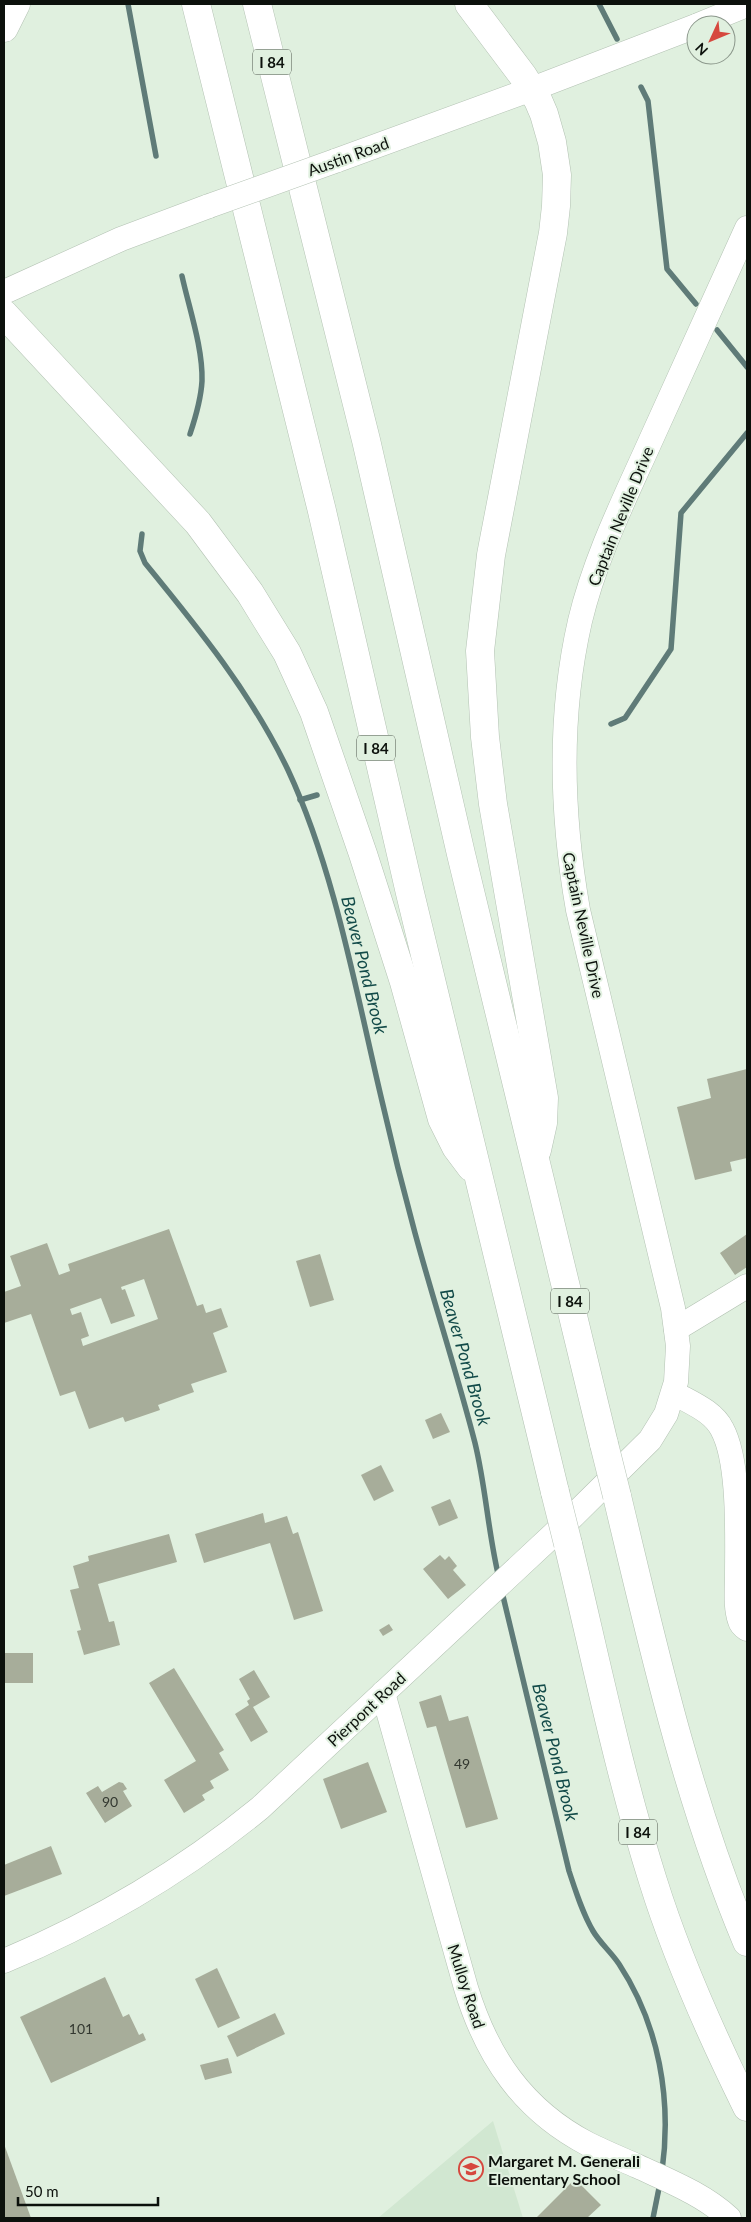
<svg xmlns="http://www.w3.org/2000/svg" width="751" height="2222" font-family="Lato,sans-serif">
<rect width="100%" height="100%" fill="#e0f0df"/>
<path fill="#d1e7d1" d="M 493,2121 L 523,2218 L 378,2218 Z"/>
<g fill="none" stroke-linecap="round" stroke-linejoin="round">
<g stroke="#5f7b78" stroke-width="5.5">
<path d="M 128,4 L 156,156"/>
<path d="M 599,4 L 617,39"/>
<path d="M 641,87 L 648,101 L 667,269 L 696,304"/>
<path d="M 182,276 C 189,308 203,348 202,381 C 201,399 196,416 190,434"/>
<path d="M 717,330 L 747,367"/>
<path d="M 142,534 L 140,551 L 145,563 C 199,629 251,693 288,770 C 335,871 356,992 382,1101 C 392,1145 403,1189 415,1233 C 434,1303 457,1373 475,1443 C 486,1488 488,1533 499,1578"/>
<path d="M 611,724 L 625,718 L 671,649 L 681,513 L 747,433"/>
<path d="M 300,800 L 317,795"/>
<path d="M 502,1592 L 569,1871 C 576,1892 582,1912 593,1931 C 600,1943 611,1952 619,1964 C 659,2025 672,2099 662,2171"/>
<path d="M 653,2218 L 660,2183"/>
</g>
</g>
<g fill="#a7ad9a" fill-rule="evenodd">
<path d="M 747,1069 L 747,1158 L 730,1162 L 732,1171 L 695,1180 L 677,1107 L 711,1098 L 707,1079 Z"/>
<path d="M 169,1229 L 197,1306 L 203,1304 L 206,1313 L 221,1308 L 228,1327 L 213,1333 L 227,1372 L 191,1384 L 194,1392 L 158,1405 L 160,1410 L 125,1422 L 123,1417 L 89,1429 L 75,1391 L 60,1396 L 31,1314 L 4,1323 L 4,1292 L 21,1286 L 10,1256 L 47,1243 L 59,1275 L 70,1271 L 68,1264 ZM 144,1279 L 158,1319 L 83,1346 L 81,1339 L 89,1336 L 81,1312 L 72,1315 L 70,1309 L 101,1298 L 111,1324 L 135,1316 L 125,1289 L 122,1290 L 121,1287 Z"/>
<path d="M 747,1234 L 747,1267 L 735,1275 L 720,1253 Z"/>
<path d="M 320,1254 L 334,1300 L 310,1307 L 296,1261 Z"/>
<path d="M 441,1413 L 450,1432 L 433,1439 L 425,1420 Z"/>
<path d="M 381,1465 L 394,1491 L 374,1501 L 361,1475 Z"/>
<path d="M 450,1499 L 458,1518 L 439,1526 L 431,1507 Z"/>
<path d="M 263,1513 L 265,1523 L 287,1516 L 293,1534 L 298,1532 L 323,1611 L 294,1620 L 270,1543 L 204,1563 L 195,1534 Z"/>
<path d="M 169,1534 L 177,1562 L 98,1584 L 109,1622 L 114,1621 L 120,1645 L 84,1655 L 77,1631 L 81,1630 L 70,1590 L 79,1588 L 73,1566 L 89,1561 L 88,1556 Z"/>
<path d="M 440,1555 L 445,1560 L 449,1556 L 457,1566 L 453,1570 L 466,1585 L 448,1599 L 423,1569 Z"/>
<path d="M 389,1624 L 393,1630 L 383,1636 L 379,1630 Z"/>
<rect x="4" y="1653" width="29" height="30"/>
<path d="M 174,1668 L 224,1750 L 219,1753 L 229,1770 L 210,1781 L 214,1788 L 202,1795 L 205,1800 L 184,1813 L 164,1780 L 196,1761 L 149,1683 Z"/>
<path d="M 254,1670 L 270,1697 L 253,1707 L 268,1732 L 251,1742 L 235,1714 L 249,1705 L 247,1701 L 250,1699 L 239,1679 Z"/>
<path d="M 441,1695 L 449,1721 L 468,1716 L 498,1819 L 466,1828 L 436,1726 L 427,1728 L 419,1702 Z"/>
<path d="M 368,1762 L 387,1812 L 341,1829 L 323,1779 Z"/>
<path d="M 119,1782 L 123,1783 L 127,1789 L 123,1791 L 132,1806 L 105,1823 L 86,1793 L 98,1786 L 102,1792 Z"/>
<path d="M 51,1846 L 62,1874 L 4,1896 L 4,1865 Z"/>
<path d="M 217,1968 L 240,2018 L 218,2028 L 195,1979 Z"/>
<path d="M 105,1977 L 123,2017 L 129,2014 L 139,2035 L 143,2033 L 146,2040 L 51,2083 L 20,2017 Z"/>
<path d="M 275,2013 L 285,2034 L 237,2057 L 227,2036 Z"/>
<path d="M 228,2058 L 232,2073 L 205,2080 L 200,2065 Z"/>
<path d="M 4,2144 L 31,2218 L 4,2218 Z"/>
<path d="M 575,2179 L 601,2205 L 587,2218 L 536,2218 Z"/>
</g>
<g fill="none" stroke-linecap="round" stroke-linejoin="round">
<defs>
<g id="minor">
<path d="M 698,25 L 747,5"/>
<path d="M 335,161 L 532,89 L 696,26"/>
<path d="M 4,292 L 121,239 L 209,206"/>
<path d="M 676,1329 L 747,1286"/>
<path d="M 674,1393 C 691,1403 713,1411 722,1429 C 740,1462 737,1537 737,1576 C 737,1590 735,1607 740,1621 C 741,1625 744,1627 747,1629"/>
<path d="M 383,1693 L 466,1988 C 487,2057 523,2110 588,2144 C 604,2152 621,2159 637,2166 C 669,2181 703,2194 729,2218"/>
<path d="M 4,1961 C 97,1922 182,1872 260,1808 L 571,1518 L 650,1440 L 666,1414 L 676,1382 L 678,1346 L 673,1308 L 578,910 C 561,813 558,717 580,621 C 595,558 624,500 650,442 C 683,370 715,299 747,228"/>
</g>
<g id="highway">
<path d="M 196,4 L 322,511 L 410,893 L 555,1492"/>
<path d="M 257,4 L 366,440 L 461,854 L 604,1444"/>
<path d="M 469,4 L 523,76 L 538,100 L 544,114 L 552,142 L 557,175 L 556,206 L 553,233 L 491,555 L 480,651 L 485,737 L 493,804 L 544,1098 L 543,1123 L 537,1150"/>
<path d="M 4,28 L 16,4"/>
<path d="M 4,314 L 198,523 L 250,593 L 287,653 L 314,712 L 363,854 L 404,982 L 442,1119 L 456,1147 L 471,1167"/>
<path d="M 617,1496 C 653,1647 687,1799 747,1942"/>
<path d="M 568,1544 C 595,1656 618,1770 653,1881 C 677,1958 711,2034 747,2107"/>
</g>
</defs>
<use href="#minor" stroke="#b3c2b3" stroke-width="25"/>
<use href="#highway" stroke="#b3c2b3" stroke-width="29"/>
<use href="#minor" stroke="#fff" stroke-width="24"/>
<use href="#highway" stroke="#fff" stroke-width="28"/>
<defs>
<path id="minor-bridge" d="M 209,206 L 335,161"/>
<g id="highway-bridge">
<path d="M 604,1444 L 617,1496"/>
<path d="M 555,1492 L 568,1544"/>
</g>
</defs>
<use href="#minor-bridge" stroke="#b3c2b3" stroke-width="25" stroke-linecap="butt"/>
<use href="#highway-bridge" stroke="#b3c2b3" stroke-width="29" stroke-linecap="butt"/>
<use href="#minor-bridge" stroke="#fff" stroke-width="24"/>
<use href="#highway-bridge" stroke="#fff" stroke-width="28"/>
</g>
<defs>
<symbol id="school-ring" viewBox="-11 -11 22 22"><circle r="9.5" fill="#e0f0df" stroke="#d6483e" stroke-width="1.5"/><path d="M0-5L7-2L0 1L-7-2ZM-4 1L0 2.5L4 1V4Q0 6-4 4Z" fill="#d6483e"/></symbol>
</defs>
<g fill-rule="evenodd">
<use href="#school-ring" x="457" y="2155" width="28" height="28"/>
</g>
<g text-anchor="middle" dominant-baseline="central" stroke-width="4" stroke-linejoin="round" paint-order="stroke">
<g font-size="14" fill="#333830">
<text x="462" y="1763">49</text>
<text x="110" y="1801">90</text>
<text x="81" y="2028">101</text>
</g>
<g fill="#e0f0df" stroke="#4c544b" stroke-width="1">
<rect x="253" y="49.5" width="38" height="25" rx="4"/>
<rect x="357" y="735.5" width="38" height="25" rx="4"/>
<rect x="551" y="1288.5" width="38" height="25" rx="4"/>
<rect x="619" y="1819.5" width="38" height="25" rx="4"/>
</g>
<g font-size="15" font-weight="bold" fill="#0c110c">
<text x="272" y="62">I 84</text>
<text x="376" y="748">I 84</text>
<text x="570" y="1301">I 84</text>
<text x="638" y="1832">I 84</text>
</g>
<g font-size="16" fill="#0c110c" stroke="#e0f0df">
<text transform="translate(348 156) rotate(-20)">Austin Road</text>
<text transform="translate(620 516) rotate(-68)">Captain Neville Drive</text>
<text transform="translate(584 925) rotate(78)">Captain Neville Drive</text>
<text transform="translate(366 1709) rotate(-43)">Pierpont Road</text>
<text transform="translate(467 1986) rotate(72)">Mulloy Road</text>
</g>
<g font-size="16" font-weight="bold" fill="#0c110c" stroke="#e0f0df" text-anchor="start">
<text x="488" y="2160">Margaret M. Generali<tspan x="488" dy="18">Elementary School</tspan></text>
</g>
<g font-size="18" font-style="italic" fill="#134b49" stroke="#e0f0df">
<text transform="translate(365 965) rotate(76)">Beaver Pond Brook</text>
<text transform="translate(466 1357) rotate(74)">Beaver Pond Brook</text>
<text transform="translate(556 1752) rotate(76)">Beaver Pond Brook</text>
</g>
</g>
<rect width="751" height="2222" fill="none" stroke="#0c110c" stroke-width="10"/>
<g transform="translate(711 40) rotate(226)"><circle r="24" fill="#e0f0df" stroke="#8b978b"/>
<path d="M0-4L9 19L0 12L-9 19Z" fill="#d6483e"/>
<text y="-8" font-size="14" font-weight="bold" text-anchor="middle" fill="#0c110c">N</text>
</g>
<path d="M18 2197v8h140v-8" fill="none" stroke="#0c110c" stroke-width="2.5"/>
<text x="25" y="2197" font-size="15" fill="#0c110c" stroke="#e0f0df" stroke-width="4" paint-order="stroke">50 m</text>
</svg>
